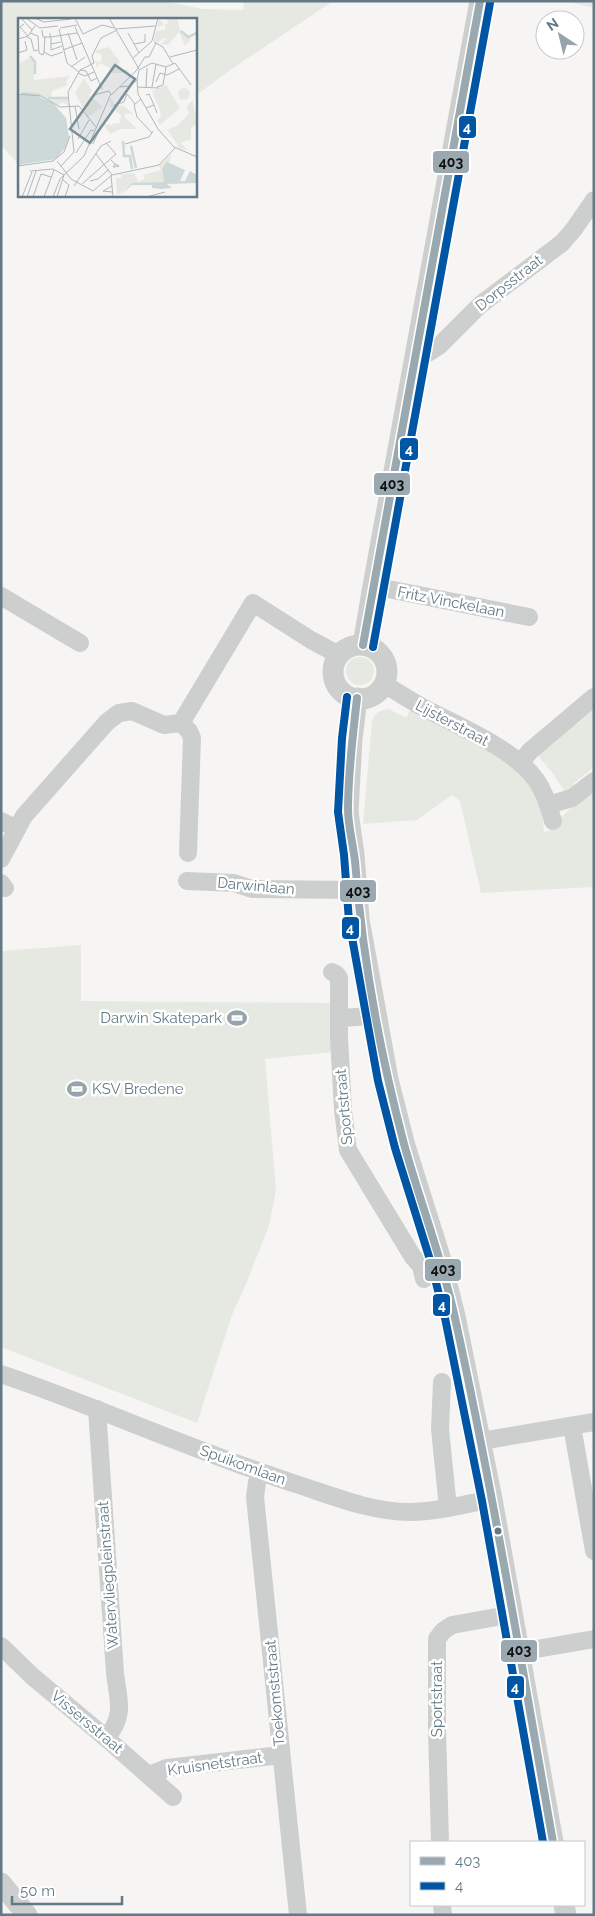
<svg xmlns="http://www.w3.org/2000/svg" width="595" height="1916" font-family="Raleway,sans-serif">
<rect width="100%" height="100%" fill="#f6f5f4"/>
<g fill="#e6e9e2">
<path d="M 1,1 L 164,1 L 202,9 L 243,10 L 244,1 L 333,1 L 233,68 L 195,96 L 195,19 L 19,19 L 19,165 L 1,145 Z"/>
<path d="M 565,1 L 594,1 L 594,8 Z"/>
<circle cx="360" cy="671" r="14"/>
<path d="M 389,709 L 406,718 L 410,710 L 505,759 L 523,774 L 535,792 L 542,812 L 544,832 L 559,828 L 562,816 L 594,788 L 594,887 L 481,893 L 460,801 L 452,795 L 417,820 L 363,824 L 372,721 C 375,712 381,710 389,709 Z"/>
<path d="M 594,709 L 594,767 L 573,784 L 575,789 L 566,794 L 554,775 L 536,753 L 574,720 L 577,724 Z"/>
<path d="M 81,945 L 81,1001 L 334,1003 L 334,1052 L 265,1059 L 276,1190 L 269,1226 L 246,1284 L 232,1315 L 197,1423 L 1,1347 L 1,951 Z"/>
</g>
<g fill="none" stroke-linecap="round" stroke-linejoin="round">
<g stroke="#cdcfcf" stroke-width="18">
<path d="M 415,354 L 428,353 L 439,346 L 480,305 L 562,243 L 574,229 L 594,200"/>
<path d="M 373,586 L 529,617"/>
<path d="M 1,596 L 80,643"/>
<path d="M 384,684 C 399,693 414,703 430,711 C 461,727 512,749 533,776 C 544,789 548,805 553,821"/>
<path d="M 181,723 L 253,603 L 311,640 L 339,655"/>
<path d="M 521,762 L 530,751 L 594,697"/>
<path d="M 548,805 L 572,798 L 594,781"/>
<path d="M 1,821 L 17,829"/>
<path d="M 1,859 L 24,816 L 107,722 L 119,713 L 132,711 L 164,725 L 181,723 L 189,731 L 192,738 L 188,853"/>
<path d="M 187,881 L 234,883 L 252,889 L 356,890"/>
<path d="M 1,883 L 5,888"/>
<path d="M 332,972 L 336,974 L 339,978 L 339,1018"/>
<path d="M 376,1016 L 339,1018 L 339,1038 L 343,1110 L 348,1150 L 413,1257 L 421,1266 L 424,1279"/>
<path d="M 1,1374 C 101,1408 196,1452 296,1484 C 333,1496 371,1512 410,1512 C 437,1512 466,1504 492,1499"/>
<path d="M 442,1382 L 440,1429 L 448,1508"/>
<path d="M 97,1409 L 115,1673 C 118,1700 126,1715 106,1738"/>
<path d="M 572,1426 L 594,1551"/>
<path d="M 481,1441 L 594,1422"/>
<path d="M 262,1473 L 257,1482 L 255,1497 L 298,1915"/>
<path d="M 1,1646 L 32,1676 L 106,1738 L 173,1797"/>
<path d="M 519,1652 L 594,1639"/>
<path d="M 149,1775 L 167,1768 L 281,1755"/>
<path d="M 440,1842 L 437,1729 L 437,1639 L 443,1631 L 452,1625 L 513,1614"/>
<path d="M 442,1905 L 443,1915"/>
</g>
<g stroke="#cdcfcf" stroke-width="21">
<path d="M 363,645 L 373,586 L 480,1"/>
<circle cx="360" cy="672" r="27"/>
<path d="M 357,698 L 352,739 L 348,812 L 354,854 L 359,919 L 388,1079 L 405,1146 L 441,1260 L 455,1316 L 492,1499 L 553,1842"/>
<path d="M 1,1883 L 27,1915"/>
<path d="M 564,1905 L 566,1915"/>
</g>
<defs>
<g id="bus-1">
<path d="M 363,645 L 480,1"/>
<path d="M 357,698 C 353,735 348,772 348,809 C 348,826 353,844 355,861 C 362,954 380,1053 404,1144 C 420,1202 442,1258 455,1318 C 493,1491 522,1667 553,1842"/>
</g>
<g id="bus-2">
<path d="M 373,647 L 490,3"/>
<path d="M 347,697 L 342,738 L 338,812 L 344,855 L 349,921 L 378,1081 L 395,1148 L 431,1263 L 445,1318 L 482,1501 L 543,1842"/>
</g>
</defs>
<use href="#bus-1" stroke="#fff" stroke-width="11"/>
<use href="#bus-2" stroke="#fff" stroke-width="11"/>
<use href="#bus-1" stroke="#9aa9b0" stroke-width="8"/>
<use href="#bus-2" stroke="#0056a4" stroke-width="8"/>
</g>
<defs>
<symbol id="stadium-bare" viewBox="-9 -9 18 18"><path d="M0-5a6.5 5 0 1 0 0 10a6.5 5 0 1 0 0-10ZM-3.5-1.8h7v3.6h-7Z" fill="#96a5ac" stroke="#fff" stroke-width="2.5" paint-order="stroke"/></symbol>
</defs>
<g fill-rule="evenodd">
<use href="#stadium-bare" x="223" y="1004" width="28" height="28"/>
<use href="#stadium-bare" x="63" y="1075" width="28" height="28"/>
</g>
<circle fill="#637a86" stroke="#fff" stroke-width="2" cx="498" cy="1531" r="4.5"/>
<g text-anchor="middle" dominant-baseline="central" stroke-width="5" stroke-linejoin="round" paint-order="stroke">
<g font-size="15" fill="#637a86" stroke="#fff">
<text transform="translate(509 283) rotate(-38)">Dorpsstraat</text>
<text transform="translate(451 602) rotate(11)">Fritz Vinckelaan</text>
<text transform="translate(452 723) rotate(28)">Lijsterstraat</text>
<text transform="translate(256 886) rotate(5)">Darwinlaan</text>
<text transform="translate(344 1107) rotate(-95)">Sportstraat</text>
<text transform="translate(243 1465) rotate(20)">Spuikomlaan</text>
<text transform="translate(108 1575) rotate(-94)">Watervliegpleinstraat</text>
<text transform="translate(275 1693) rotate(-95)">Toekomststraat</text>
<text transform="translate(437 1699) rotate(-90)">Sportstraat</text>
<text transform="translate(87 1722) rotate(40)">Vissersstraat</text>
<text transform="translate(215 1764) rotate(-8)">Kruisnetstraat</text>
</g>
<g font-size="15" fill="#637a86" stroke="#fff" text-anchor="end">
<text x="222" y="1018">Darwin Skatepark</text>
<text x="92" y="1089" text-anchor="start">KSV Bredene</text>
</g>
</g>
<g transform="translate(18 18)">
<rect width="179" height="179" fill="#f6f5f4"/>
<path d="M 141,0 L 146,7 L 150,5 L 149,0 L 159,0 L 163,14 L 173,18 L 173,21 L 167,28 L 161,14 L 150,27 L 143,26 L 148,21 L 145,20 L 140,25 L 135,23 L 138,13 L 147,12 L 147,7 L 139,9 ZM 91,29 L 102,44 L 100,49 L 104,53 L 109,51 L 111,55 L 94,55 L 93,51 L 82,45 L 79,50 L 77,43 L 82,44 L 84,40 L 83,36 L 77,35 L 79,32 ZM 11,40 L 16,44 L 16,62 L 52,58 L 48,64 L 50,67 L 34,73 L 33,79 L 50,80 L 51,88 L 44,84 L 40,88 L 19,76 L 0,74 L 0,46 ZM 66,60 L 74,73 L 71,77 L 85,89 L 70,99 L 57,75 ZM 148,67 L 162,90 L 142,107 L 139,102 L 143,99 L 142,93 L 134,73 ZM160 76a6 6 0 1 1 12 0a6 6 0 1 1-12 0ZM 93,80 L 96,86 L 106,88 L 116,97 L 109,95 L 106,98 L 119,111 L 103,111 L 92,116 L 86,107 L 92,106 L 95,110 L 94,106 L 102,105 L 103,97 L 92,88 L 93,84 L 90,83 ZM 175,82 L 179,106 L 173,110 L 173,121 L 163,125 L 170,133 L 158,129 L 160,127 L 149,112 L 160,107 L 171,95 L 168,89 ZM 153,136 L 152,144 L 144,148 L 146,164 L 112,166 L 99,177 L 98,160 L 104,160 L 102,156 L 116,155 L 120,164 L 127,161 L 125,157 L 143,152 L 141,148 Z" fill="#e6e9e2"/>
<path d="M 0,76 L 15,76 L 35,85 L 48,100 L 51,119 L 47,130 L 38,141 L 0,147 ZM 149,144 L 167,152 L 162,163 L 167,163 L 172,153 L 179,157 L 179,165 L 149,166 L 154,170 L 143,171 L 134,170 L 134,167 L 114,167 L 99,179 L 114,165 L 146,164 L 144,150 Z" fill="#cdd8d9"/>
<path fill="none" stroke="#cdd8d9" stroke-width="2.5" d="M 163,13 L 170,19 L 179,15M 12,38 L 17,44 L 17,56M 3,75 L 22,77M 30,80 L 50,80M 105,123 L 106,138 L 112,138 L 114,151M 113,128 L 118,150"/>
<path fill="none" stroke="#aeb9be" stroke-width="1" d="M 3,0 L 14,12M 8,0 L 22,10 L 40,8M 17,0 L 26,4 L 53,1M 57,0 L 65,16 L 84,7 L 96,10M 91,0 L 121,51M 6,6 L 2,9 L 10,18M 57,9 L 84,71M 42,10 L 59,7M 41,11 L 49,45 L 61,54M 98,11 L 137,8M 24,12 L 25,19 L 32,19 L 32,15M 12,15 L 20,18 L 21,35 L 25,37 L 26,34M 50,15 L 59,42M 110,15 L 121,35M 9,19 L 13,21 L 16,33 L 20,32M 32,19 L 59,15M 33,19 L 33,26 L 43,24M 83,20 L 99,12M 0,21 L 10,18 L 17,8M 136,24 L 145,29 L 155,46M 33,26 L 33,32 L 44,28M 116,26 L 127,24 L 127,16M 45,32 L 64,25M 26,34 L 33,38 L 45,34M 26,34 L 27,19M 0,35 L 9,32 L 7,23M 152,39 L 179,32M 115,40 L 134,23 L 140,0M 53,49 L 67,39M 62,52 L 68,53 L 73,63 L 79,60M 121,52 L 134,45 L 148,49 L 157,45 L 173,67M 60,55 L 67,58 L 76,54M 119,62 L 120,76 L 140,111 L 156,129 L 179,139M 138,64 L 142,55 L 149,57 L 161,51M 102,69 L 112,68 L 119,62 L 121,52M 119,69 L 141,70M 128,69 L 129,50M 134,69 L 138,46M 139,69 L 145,67 L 148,49M 0,76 L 23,78 L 42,89 L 61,88 L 78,109M 76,77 L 91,73 L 93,77M 128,77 L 131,76 L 136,87M 123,81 L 116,87 L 119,99 L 134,115M 96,87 L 106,84 L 109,76 L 117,86M 57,88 L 61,111M 128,90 L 136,87 L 139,95M 60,121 L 71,102M 75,126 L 83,108M 107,126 L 131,119 L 135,113M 56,134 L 50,74 L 62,52 L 76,45 L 74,38 L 83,20M 58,135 L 73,112 L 76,113M 78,136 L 94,157M 93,142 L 97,146 L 95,149 L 101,148 L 97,146M 39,143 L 53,161 L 75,173 L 94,157 L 141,147 L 157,130M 0,148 L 35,143 L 46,134 L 52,118M 43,148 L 56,134M 12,153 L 35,151 L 46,157M 93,157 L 95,179M 45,162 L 51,167 L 47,179M 72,163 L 80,161 L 90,152M 64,166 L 98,136 L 88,125M 56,168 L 83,128 L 93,123M 94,168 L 85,173 L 94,174M 132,178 L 147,174M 4,179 L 14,154M 9,179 L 18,153M 15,179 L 23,156 L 33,159M 26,179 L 36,152M 35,179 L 42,161 L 66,138 L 92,78 L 118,53 L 127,39 L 131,39 L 138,25M 39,179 L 46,157"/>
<path fill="#7c9099" fill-opacity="0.15" stroke="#7c9099" stroke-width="2.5" d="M 97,47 L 117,61 L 72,125 L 52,111 Z"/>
<rect width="179" height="179" fill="none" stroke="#637a86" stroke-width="2.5"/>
</g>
<g stroke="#fff" stroke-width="2">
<rect x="458" y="115" width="19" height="24" rx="5" fill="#0056a4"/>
<rect x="432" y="150" width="38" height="24" rx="5" fill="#9aa9b0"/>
<rect x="399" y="437" width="20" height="24" rx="5" fill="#0056a4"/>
<rect x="373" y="472" width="38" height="24" rx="5" fill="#9aa9b0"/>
<rect x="339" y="879" width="38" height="24" rx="5" fill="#9aa9b0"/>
<rect x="341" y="916" width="19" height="24" rx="5" fill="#0056a4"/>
<rect x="424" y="1258" width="38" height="24" rx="5" fill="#9aa9b0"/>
<rect x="432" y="1293" width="19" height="24" rx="5" fill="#0056a4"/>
<rect x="500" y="1639" width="38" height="24" rx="5" fill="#9aa9b0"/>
<rect x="506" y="1675" width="19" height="24" rx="5" fill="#0056a4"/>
</g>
<g font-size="14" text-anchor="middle" font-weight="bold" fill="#fff">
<text x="467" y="132">4</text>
<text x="409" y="454">4</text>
<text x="350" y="933">4</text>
<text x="442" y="1310">4</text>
<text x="515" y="1692">4</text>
</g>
<g font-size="14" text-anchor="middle" font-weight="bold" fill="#111">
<text x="451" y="167">403</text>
<text x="392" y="489">403</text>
<text x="358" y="896">403</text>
<text x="443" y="1274">403</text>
<text x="519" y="1655">403</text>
</g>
<rect width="595" height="1916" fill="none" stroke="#637a86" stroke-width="5"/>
<rect x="410" y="1841" width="175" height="65" fill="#ffffff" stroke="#c1cacf"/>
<rect x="420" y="1857" width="25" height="8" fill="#9aa9b0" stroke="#c1cacf"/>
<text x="455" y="1866" font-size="15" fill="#637a86">403</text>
<rect x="420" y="1882" width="25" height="8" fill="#0056a4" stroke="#c1cacf"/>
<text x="455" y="1891" font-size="15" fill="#637a86">4</text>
<g transform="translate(560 35) rotate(325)"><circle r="24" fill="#ffffff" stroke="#c1cacf"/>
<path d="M0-4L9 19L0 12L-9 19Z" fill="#96a5ac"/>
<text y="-8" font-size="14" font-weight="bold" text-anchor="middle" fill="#637a86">N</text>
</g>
<path d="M12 1896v8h110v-8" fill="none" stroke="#637a86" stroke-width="2.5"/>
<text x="20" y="1896" font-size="15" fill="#637a86" stroke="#ffffff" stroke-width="4" paint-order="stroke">50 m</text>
</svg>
